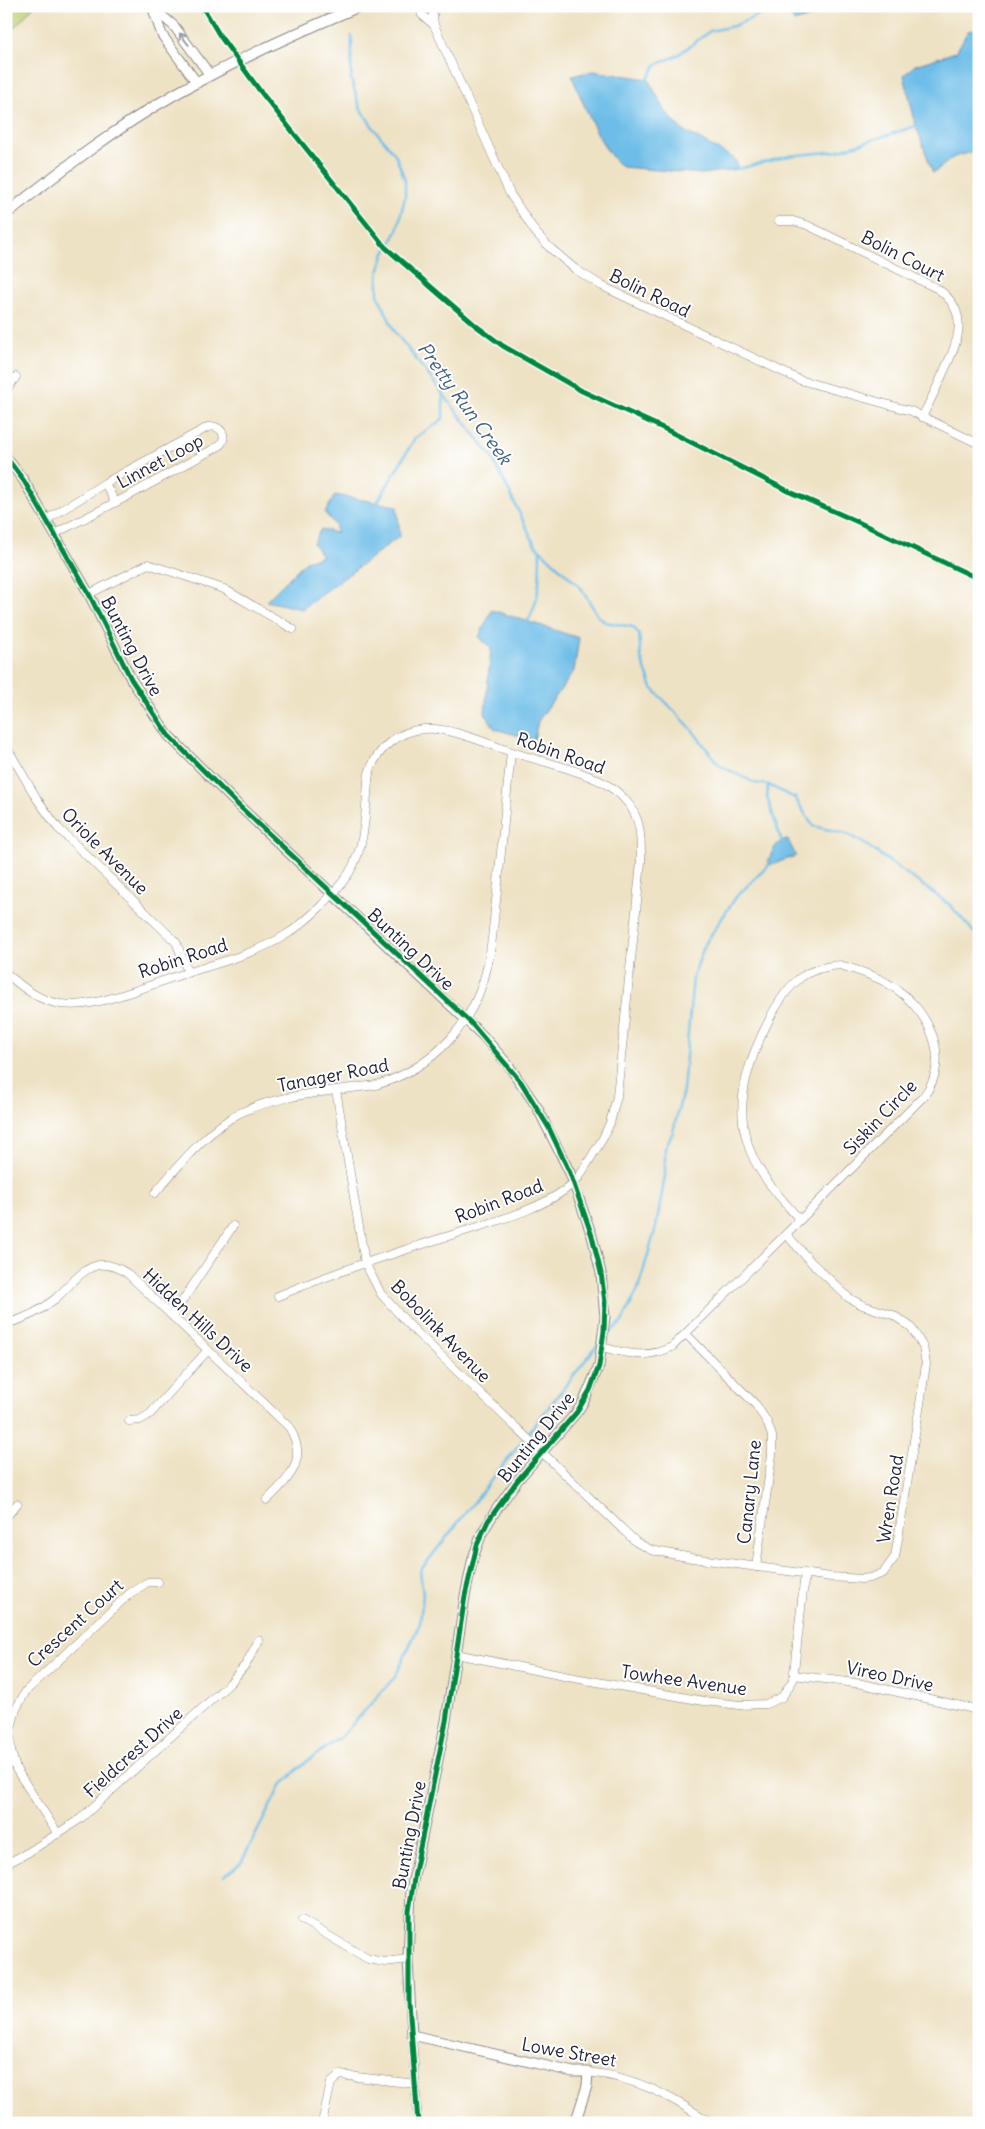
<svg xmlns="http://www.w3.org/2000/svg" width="985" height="2129" font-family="Delius,sans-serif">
<rect width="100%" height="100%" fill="#fff"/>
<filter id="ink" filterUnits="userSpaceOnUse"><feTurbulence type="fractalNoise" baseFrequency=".02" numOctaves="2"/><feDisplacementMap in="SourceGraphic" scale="10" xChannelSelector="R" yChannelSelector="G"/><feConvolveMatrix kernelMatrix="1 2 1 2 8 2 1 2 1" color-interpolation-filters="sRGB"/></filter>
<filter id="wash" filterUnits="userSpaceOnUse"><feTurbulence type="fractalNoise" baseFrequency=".0096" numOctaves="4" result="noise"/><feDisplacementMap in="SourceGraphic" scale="20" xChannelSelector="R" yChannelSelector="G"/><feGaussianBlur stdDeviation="1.12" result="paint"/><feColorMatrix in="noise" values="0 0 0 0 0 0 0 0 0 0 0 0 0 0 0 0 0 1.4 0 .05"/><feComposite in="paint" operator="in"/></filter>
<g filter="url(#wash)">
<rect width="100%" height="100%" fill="#eee2c4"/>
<path fill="#bdd074" stroke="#707958" d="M 6,6 L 34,6 L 6,37 Z"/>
<g fill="#6dbde8" stroke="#487092">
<path d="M 787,6 L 830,6 L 819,14 L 794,22 Z"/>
<path d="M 979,28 L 979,150 L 954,157 L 933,173 L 916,126 L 904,75 L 915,65 L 956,52 L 968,31 Z"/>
<path d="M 593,71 L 648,79 L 666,112 L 682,130 L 735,159 L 738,169 L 702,174 L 623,167 C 603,156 581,98 572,76 Z"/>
<path d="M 335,495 L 397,506 L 400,536 L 302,609 L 266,601 L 306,561 L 322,556 L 313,543 L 321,529 L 336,533 L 336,526 L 325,513 Z"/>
<path d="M 492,610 L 579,638 L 574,671 L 538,721 L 534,740 L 495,729 L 485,713 L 491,648 L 479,637 Z"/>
<path d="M 788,840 L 796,856 L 770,865 L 768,861 C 773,851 775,841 788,840 Z"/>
</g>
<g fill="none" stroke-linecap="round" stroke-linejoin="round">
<g stroke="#6dbde8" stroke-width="2.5">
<path d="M 352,36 L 351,79 L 360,108 L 375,130 L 395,154 L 405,180 L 405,197 L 397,231 L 384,255 L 378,275 L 378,295 L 395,332 L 492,457 L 535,545 L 581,588 L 598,616 L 605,622 L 633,627 L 639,634 L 641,658 L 652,688 L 690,727 L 719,765 L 755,783 L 768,785 L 795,798 L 813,826 L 847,834 L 865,844 L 950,905 L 979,938"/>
<path d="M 646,82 L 656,65 L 678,55 L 710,31 L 734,26 L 779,6"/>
<path d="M 736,167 L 738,169 L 789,156 L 837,151 L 916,126"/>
<path d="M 377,503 L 415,438 L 443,419 L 443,392"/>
<path d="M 528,621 C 540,599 540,576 540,551"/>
<path d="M 768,785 L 767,797 L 782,842"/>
<path d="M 605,1337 L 622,1322 L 638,1289 L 656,1227 L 665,1176 L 665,1148 L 673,1132 L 683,1090 L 693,977 L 705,944 L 736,897 L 772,862"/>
<path d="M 224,1876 L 241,1863 L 280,1787 L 302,1765 L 342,1736 L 395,1677 L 420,1623 L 423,1594 L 420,1571 L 599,1343"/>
</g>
</g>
</g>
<g filter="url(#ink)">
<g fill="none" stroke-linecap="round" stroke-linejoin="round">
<defs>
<g id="minor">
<path d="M 419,6 L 422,15 L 434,25"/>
<path d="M 432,6 L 434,25 L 510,194 L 536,233 L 549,247 L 575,269 L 602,286 L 800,380 L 911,411 L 979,444"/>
<path d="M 779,221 L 793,221 L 807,225 L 938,289 C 971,313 958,341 944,371 C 937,387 930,402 922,417"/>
<path d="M 6,390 L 16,377"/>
<path d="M 105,483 L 115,502"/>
<path d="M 46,520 L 105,483 L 208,427 C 221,424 229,437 219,446 L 130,495 L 54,534"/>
<path d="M 89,594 L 148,564 L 224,589 L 293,629"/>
<path d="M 6,746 L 37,799 L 58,828 L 176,942 L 188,972"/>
<path d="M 840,965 C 856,970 872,974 887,983 C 926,1005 955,1057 923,1097 L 800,1220 C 780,1197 755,1172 747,1141 C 734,1100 750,1057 769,1020 C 777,1004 786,989 800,978 C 812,969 826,966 840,965 Z"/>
<path d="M 6,973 C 22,987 39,1001 61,1004 C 71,1005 81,1005 91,1003 C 118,998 148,986 174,977 C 210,965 251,956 284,936 C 307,922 334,895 349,873 C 367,845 365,805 369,773 C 377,749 397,731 424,729 C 452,727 487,744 512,752 C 542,762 575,768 602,782 C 611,787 620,793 626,801 C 642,818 641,840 641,862 L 617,1096 L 610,1123 L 603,1138 L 579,1177 C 552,1209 482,1225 442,1238 C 387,1256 331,1273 278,1296"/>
<path d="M 336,1090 L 365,1263 L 381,1294 L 412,1328 L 636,1542 L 651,1550 L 692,1558 L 831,1577 L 862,1579 L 870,1578 L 883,1573 L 895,1557 L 920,1404 L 926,1364 L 923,1347 L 911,1327 L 893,1315 L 862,1305 L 849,1298 L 811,1262 L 786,1234"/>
<path d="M 155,1193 C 177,1167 202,1137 231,1118 C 268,1095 333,1091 376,1085 C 434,1068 476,1023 488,963 C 493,940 494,915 497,892 C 502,845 506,798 511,752"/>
<path d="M 172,1316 L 233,1226"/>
<path d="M 6,1324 C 24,1319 41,1311 55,1299 C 79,1278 92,1250 128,1274 L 289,1427 C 309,1460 290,1477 267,1500"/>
<path d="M 686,1334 L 756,1405 L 767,1422 L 772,1436 L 772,1455 L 756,1567"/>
<path d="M 602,1347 C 627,1354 647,1359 672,1347 L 800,1220"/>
<path d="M 129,1421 L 140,1420 L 150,1414 L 208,1350"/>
<path d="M 6,1517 L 17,1504"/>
<path d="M 456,1654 L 569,1677 L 704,1701 L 740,1705 L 766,1704 L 782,1697 L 793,1680 L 805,1573"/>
<path d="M 794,1675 L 862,1684 L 979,1710"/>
<path d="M 58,1834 L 16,1769 L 11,1751 L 10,1731 L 16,1709 L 26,1691 L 129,1594 L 148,1582 L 158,1582"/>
<path d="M 6,1864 L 29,1852 L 80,1819 L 230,1683 L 246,1664 L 259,1640"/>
<path d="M 302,1920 L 368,1959 L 385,1962 L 408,1959"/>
<path d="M 412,2035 L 418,2123"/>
<path d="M 588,2072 C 639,2078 670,2096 711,2123"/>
<path d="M 322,2123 L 331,2083 L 340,2075 L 416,2084"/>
</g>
<g id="tertiary">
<path d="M 152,6 L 162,35 L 197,83"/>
<path d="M 153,8 L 174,26 L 210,75"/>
<path d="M 6,457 L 24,481 L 89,594 L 131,679 L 168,735 L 236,803 L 483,1036 L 509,1066 L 537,1107 L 570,1173 L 592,1236 L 601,1273 L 605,1317 L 599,1366 L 584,1401 L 577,1412 L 517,1481 L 496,1510 L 482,1533 L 473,1558 L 465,1596 L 446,1721 L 411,1891 L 408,1959 L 412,2035 L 573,2072 L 588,2072 L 587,2086 L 575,2123"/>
</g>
<path id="secondary" d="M 6,214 C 60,171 117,127 177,93 C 236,60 298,32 360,6"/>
</defs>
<use href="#minor" stroke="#888280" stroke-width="9"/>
<use href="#tertiary" stroke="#888280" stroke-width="11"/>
<use href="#secondary" stroke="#888280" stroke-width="12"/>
<use href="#minor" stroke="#fff" stroke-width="8"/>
<use href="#tertiary" stroke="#fff" stroke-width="9"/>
<use href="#secondary" stroke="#fff" stroke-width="10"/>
<defs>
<g id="cycleway">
<path d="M 202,6 L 220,36 L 260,91 L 385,247 L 475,325 L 503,346 L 582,391 L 665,429 L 790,492 L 858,522 L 979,579"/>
<path d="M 6,457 L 24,481 L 89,594 L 131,679 L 168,735 L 236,803 L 471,1023 L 521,1082 L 549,1128 L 570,1173 L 592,1236 L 601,1273 L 605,1302 L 604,1331 L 599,1366 L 590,1390 L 577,1412 L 517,1481 L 488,1521 L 477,1545 L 465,1596 L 446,1721 L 415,1872 L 409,1911 L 409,2002 L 418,2123"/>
</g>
</defs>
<use href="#cycleway" stroke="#fff" stroke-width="8"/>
<use href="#cycleway" stroke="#00873e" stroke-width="5"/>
</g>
<defs><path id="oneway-shaft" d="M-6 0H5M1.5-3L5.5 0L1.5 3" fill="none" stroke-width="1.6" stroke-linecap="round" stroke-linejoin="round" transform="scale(1.25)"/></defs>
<use stroke="#9c9ca7" href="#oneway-shaft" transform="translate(184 39) rotate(-128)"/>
</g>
<g text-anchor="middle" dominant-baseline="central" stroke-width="4" stroke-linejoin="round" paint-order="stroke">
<g font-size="18" fill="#22223b" stroke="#fff">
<text transform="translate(903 256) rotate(27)">Bolin Court</text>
<text transform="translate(650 293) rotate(26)">Bolin Road</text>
<text transform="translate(160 461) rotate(-28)">Linnet Loop</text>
<text transform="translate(132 646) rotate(62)">Bunting Drive</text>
<text transform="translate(561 753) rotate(19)">Robin Road</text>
<text transform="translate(105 851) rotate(45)">Oriole Avenue</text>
<text transform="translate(411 949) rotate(43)">Bunting Drive</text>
<text transform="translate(183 958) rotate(-18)">Robin Road</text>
<text transform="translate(333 1075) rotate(-11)">Tanager Road</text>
<text transform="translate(880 1117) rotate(-46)">Siskin Circle</text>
<text transform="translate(499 1201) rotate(-21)">Robin Road</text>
<text transform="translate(198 1320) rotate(43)">Hidden Hills Drive</text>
<text transform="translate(441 1331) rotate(46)">Bobolink Avenue</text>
<text transform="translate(536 1437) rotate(-51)">Bunting Drive</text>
<text transform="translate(749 1492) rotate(-84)">Canary Lane</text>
<text transform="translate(890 1499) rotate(-81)">Wren Road</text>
<text transform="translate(75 1623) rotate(-42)">Crescent Court</text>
<text transform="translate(890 1676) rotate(12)">Vireo Drive</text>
<text transform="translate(684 1680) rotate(8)">Towhee Avenue</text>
<text transform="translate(133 1752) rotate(-42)">Fieldcrest Drive</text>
<text transform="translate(409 1835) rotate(-79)">Bunting Drive</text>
<text transform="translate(569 2052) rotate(10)">Lowe Street</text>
</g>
<g font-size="19" font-style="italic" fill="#406080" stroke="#fff">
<text transform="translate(465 403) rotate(54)">Pretty Run Creek</text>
</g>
</g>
<rect width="985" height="2129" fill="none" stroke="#fff" stroke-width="25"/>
</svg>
